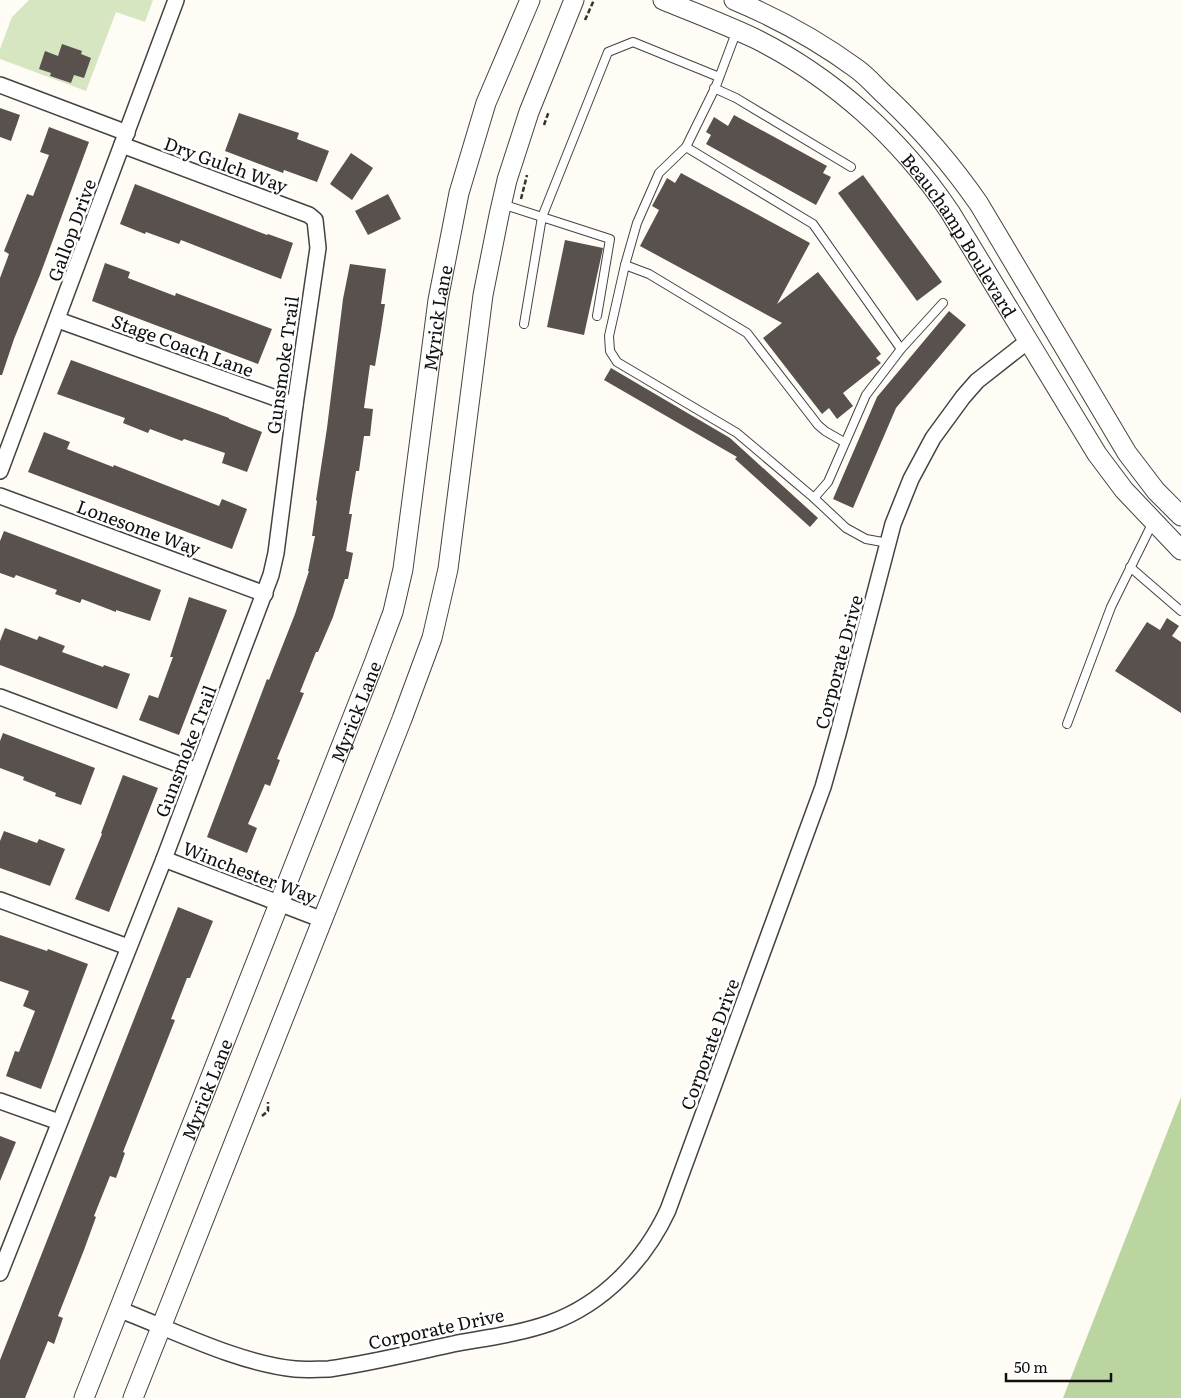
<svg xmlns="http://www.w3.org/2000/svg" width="1181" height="1398" font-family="Literata,serif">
<rect width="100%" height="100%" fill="#fefcf5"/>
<path fill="#d6e6c1" d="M 29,0 L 153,0 L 145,22 L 116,12 L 86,91 L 0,59 L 0,49 L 12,17 Z"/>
<path fill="#bbd5a1" d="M 1181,1097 L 1181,1398 L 1063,1398 Z"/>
<g fill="#58514e">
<path d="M 62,44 L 82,51 L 81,54 L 91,58 L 84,78 L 74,75 L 71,83 L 50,76 L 51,73 L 39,69 L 45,51 L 58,56 Z"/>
<path d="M 0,108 L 20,115 L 11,141 L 0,137 Z"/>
<path d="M 239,113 L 299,133 L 297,139 L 329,151 L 317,182 L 284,170 L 283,173 L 225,151 Z"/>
<path d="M 734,115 L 827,166 L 823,173 L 831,177 L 816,205 L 706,144 L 711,135 L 706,132 L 714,117 L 728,126 Z"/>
<path d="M 49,127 L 89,142 L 40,275 L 14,339 L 2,375 L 0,375 L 0,278 L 9,254 L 4,251 L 27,194 L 33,196 L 49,155 L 40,152 Z"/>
<path d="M 351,153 L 373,168 L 352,200 L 330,184 Z"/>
<path d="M 681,173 L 810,243 L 777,304 L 818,272 L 881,354 L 876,358 L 881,363 L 843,393 L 853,406 L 837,419 L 829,408 L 822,414 L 763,338 L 782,323 L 640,246 L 659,210 L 652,206 L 667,178 L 675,183 Z"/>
<path d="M 863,175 L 942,282 L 917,301 L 838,193 Z"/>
<path d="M 135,184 L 267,235 L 268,234 L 293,243 L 281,279 L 181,240 L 179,244 L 146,232 L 145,234 L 120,224 Z"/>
<path d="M 388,194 L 401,219 L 368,235 L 355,211 Z"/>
<path d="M 565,240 L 603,248 L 584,335 L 547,327 Z"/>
<path d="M 105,263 L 130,272 L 128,278 L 175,296 L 176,293 L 272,329 L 258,364 L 92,301 Z"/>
<path d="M 350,264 L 386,269 L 381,304 L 385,304 L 381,330 L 375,366 L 370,365 L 364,408 L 373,409 L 370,436 L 364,436 L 359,471 L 356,471 L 349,514 L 352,514 L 346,551 L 353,553 L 348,579 L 345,579 L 333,617 L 318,652 L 316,652 L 300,692 L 304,693 L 277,759 L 280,760 L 270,786 L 265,784 L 248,824 L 257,828 L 247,853 L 207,837 L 267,679 L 269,680 L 295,614 L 309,571 L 308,571 L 315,536 L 312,536 L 317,501 L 316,500 L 327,428 L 343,299 Z"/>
<path d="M 949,311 L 966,325 L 896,408 L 853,508 L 833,499 L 877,397 Z"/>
<path d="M 71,360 L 229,418 L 229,419 L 262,432 L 247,472 L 222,463 L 225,453 L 184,439 L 182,441 L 150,429 L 148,433 L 123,423 L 125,418 L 57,394 Z"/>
<path d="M 611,368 L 730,438 L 818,518 L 810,527 L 735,459 L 737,457 L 604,380 Z"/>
<path d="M 44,432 L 70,442 L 67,449 L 113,467 L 114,465 L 219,506 L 222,499 L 247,509 L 232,549 L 28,472 Z"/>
<path d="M 4,531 L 161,590 L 150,621 L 116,610 L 116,612 L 82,599 L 80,603 L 55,594 L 57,590 L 16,575 L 14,578 L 0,573 L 0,541 Z"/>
<path d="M 189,597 L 227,610 L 179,735 L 139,720 L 149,695 L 158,698 L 173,657 L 170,657 Z"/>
<path d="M 1167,618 L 1179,626 L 1172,636 L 1181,642 L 1181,713 L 1115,671 L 1147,622 L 1160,630 Z"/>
<path d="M 5,628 L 37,640 L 39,636 L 65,646 L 62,652 L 103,667 L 104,665 L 130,674 L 117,709 L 0,665 L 0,641 Z"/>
<path d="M 3,733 L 95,768 L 81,805 L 55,796 L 56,793 L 23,780 L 24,777 L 0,768 L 0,741 Z"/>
<path d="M 123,775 L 158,788 L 109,912 L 75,899 L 102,834 L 101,833 Z"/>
<path d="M 4,831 L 37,843 L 39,839 L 65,849 L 50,886 L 0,868 L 0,841 Z"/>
<path d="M 178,907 L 213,921 L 190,978 L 187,978 L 171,1019 L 175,1020 L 123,1152 L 125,1153 L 116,1178 L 110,1176 L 94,1216 L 96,1217 L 84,1250 L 58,1316 L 63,1318 L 54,1344 L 48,1341 L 25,1398 L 0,1398 L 0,1360 Z"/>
<path d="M 0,935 L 47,951 L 48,949 L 88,964 L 41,1089 L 6,1076 L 15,1051 L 19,1052 L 35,1011 L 23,1006 L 29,991 L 0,981 Z"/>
<path d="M 0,1136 L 16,1142 L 0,1181 Z"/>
</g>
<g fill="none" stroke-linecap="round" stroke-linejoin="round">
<defs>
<g id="service">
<path d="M 737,30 L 716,86 L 686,147 L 659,173 L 637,223 L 625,265 L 609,336 L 610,351 L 617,362 L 737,433 L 814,498 L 846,528 L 866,539 L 888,543"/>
<path d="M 714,88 L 736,98 L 851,167"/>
<path d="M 686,147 L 813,224 L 901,349"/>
<path d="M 502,204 L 542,217 L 608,52 L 633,42 L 719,77"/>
<path d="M 625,265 L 649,274 L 747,333 L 818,425 L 825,431 L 844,442"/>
<path d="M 524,324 L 542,217 L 610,239 L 597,316"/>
<path d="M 814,498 L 828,482 L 866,395 L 901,349 L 943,303"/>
<path d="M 1130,567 L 1181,611"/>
<path d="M 1067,724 L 1111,607 L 1153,522"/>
</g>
<g id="minor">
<path d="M 0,85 L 127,133"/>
<path d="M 58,320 L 295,405"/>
<path d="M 0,471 L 176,0"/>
<path d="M 0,496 L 265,594"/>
<path d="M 0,697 L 197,771"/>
<path d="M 164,859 L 323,920"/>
<path d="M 0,900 L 128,947"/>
<path d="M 0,1101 L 59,1122"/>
<path d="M 0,1273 L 164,859 L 271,575 L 276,553 L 295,405 L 318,248 L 315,220 L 309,215 L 122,145"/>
<path d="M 118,1309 C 173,1330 237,1363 295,1369 C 306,1370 318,1369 329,1369 C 371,1363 412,1353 453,1344 C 485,1338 519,1334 550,1323 C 603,1304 645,1260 668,1210 L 823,787 L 838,734 L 893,524 L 911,479 L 933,438 L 963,397 L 977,381 L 1028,341"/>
</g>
<g id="tertiary">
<path id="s1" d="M 663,0 C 693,12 724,24 754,38 C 833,77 901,139 950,212 L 1097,454 L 1124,490 L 1181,550"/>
<path d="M 734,0 C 777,18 819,41 857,69 C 868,77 877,88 887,97 C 922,130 952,165 979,204 L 1127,453 L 1156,491 L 1181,516"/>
<path id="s2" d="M 84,1398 L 374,663 L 393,612 L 403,569 L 438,300 L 459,193 L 486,103 L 530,0"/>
<path d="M 133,1398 L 402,719 L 432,638 L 448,569 L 483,295 L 499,215 L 507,180 L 529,112 L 574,0"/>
</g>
</defs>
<use href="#service" stroke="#434343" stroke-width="10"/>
<use href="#minor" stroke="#434343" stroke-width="18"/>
<use href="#tertiary" stroke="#434343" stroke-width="21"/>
<g stroke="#323232" stroke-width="2.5" stroke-dasharray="5 2.5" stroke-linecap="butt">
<path d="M 585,20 L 594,0"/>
<path d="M 544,125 L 549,111"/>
<path d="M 521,199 L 527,175"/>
<path d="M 262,1116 L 268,1111 L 268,1102"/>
</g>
<use href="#service" stroke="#fff" stroke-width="8"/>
<use href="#minor" stroke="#fff" stroke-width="15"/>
<use href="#tertiary" stroke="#fff" stroke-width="19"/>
</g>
<g text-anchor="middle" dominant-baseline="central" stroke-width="5" stroke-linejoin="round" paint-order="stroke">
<g font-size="18" fill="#101010" stroke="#fff">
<text transform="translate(226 164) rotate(20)">Dry Gulch Way</text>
<text transform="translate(71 230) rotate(-70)">Gallop Drive</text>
<text stroke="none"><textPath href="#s1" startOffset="388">Beauchamp Boulevard</textPath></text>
<text stroke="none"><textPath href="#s2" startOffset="1142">Myrick Lane</textPath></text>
<text transform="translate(183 345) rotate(20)">Stage Coach Lane</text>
<text transform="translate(282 365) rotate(-82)">Gunsmoke Trail</text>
<text transform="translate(139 527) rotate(20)">Lonesome Way</text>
<text transform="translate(838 662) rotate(-75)">Corporate Drive</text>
<text stroke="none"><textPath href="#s2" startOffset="738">Myrick Lane</textPath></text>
<text transform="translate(185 751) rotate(-69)">Gunsmoke Trail</text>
<text transform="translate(250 872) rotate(21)">Winchester Way</text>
<text transform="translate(709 1044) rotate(-70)">Corporate Drive</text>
<text stroke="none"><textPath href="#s2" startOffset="332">Myrick Lane</textPath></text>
<text transform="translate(436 1328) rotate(-12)">Corporate Drive</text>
</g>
</g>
<path d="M1006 1373v8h105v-8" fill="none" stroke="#101010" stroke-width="2.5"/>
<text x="1014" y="1373" font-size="15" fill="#101010" stroke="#ffffff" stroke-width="4" paint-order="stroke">50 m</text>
</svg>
